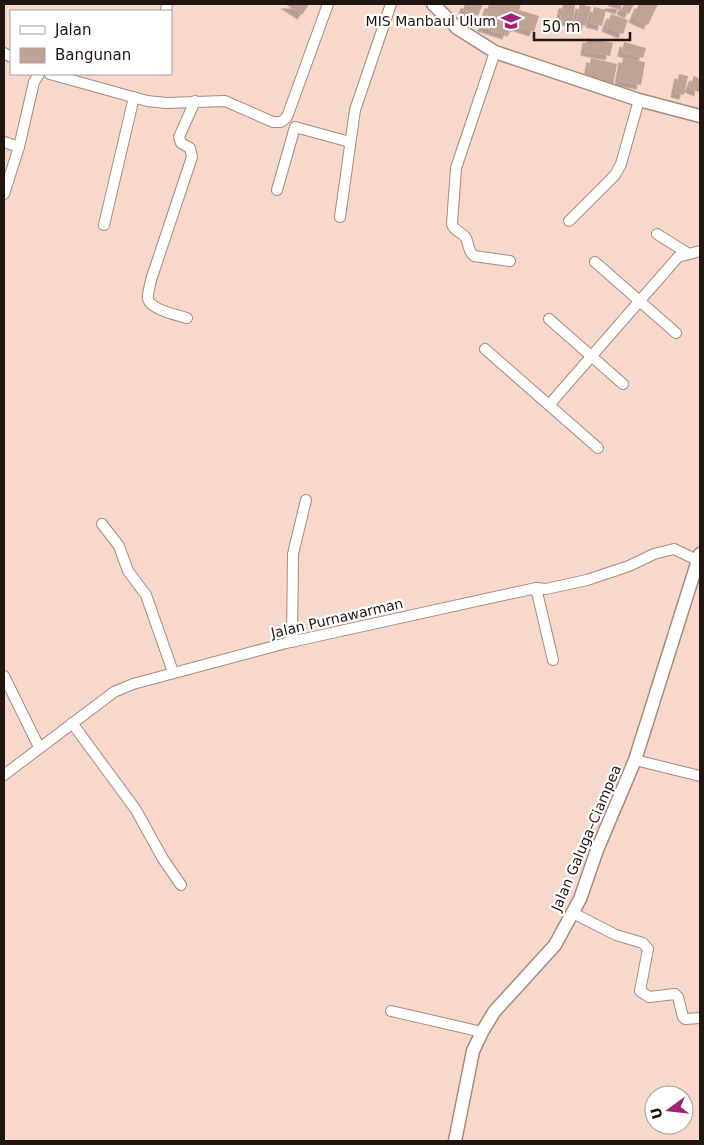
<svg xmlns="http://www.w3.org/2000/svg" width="704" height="1145" font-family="'DejaVu Sans',sans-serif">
<defs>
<filter id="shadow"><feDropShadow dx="-4.5" dy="4.5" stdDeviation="0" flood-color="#0004"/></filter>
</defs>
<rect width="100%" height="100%" fill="#f7d8ca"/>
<g fill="#bfa395" filter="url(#shadow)">
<path d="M 285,4 L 309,4 L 302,15 Z"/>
<path d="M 465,4 L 483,4 L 478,16 L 463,10 Z"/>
<path d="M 489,4 L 521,4 L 519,10 L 539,16 L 534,32 L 515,26 L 512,32 L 508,31 L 507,35 L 482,27 Z"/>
<path d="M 563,4 L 575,4 L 573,22 L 560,20 Z"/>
<path d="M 580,4 L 591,7 L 586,26 L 575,23 Z"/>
<path d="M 609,4 L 622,4 L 620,10 L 608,6 Z"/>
<path d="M 624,4 L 634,4 L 629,14 L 621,10 Z"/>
<path d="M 639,4 L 658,4 L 648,25 L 633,18 Z"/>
<path d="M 594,7 L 606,10 L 602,26 L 590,23 Z"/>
<path d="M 611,14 L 628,20 L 623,34 L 606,27 Z"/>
<path d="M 587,38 L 613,43 L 610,56 L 585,51 Z"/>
<path d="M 624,42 L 646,48 L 643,58 L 622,52 Z"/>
<path d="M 591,58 L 617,64 L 613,85 L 587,79 Z"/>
<path d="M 623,58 L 645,62 L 641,85 L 619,81 Z"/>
<path d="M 679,74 L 688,76 L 684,95 L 675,93 Z"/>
<path d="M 694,76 L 700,79 L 699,92 L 689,88 Z"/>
</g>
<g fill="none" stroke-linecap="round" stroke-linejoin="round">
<defs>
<g id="minor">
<path d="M 166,10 L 167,4"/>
<path d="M 495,52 L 456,168 L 452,224 C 454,232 462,231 466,238 C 469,245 468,251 474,256 L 510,261"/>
<path d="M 4,53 L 11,57"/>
<path d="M 50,74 L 147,101 L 166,103 L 225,101 L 273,122 L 281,122 L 287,117 L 328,4"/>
<path d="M 4,142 L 19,147"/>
<path d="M 277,190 L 295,127 L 350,142"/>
<path d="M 4,194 L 19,147 L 34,82 L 39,74"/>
<path d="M 340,217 L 355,110 L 391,4"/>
<path d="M 569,221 L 615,175 L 621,164 L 639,100"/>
<path d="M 104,225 L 134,97"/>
<path d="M 657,234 L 689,254"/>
<path d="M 595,262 L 676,333"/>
<path d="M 187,318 C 177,315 151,310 148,299 C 147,294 150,286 151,280 L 192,157 L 190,148 L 181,143 L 179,137 L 195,101"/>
<path d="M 549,319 L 623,384"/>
<path d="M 485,349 L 598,448"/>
<path d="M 549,405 L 678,257 L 700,251"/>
<path d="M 102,524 L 119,546 L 128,571 L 146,595 L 173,672"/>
<path d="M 536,588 L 553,660"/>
<path d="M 292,642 L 293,554 L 306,500"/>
<path d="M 4,676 L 39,747"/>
<path d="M 72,723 L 136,810 L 163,859 L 181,885"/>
<path d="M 635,760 L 700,776"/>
<path d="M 4,775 L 114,692 L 133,684 L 286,643 L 536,588 L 546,589 L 587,580 L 629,566 L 654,554 L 674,549 L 697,560"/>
<path d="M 573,913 L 616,935 L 643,943 L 648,949 L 640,991 L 649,997 L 675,994 L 678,997 L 683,1017 L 685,1019 L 700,1018"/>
<path d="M 391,1011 L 482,1032"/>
</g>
<g id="tertiary">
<path d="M 433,4 L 457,28 L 495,52 L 639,100 L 700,116"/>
<path d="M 455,1141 L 473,1051 L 482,1032 L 494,1012 L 555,945 L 580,899 L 597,850 L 635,760 L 700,554"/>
</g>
</defs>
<use href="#minor" stroke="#a78b7e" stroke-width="12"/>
<use href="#tertiary" stroke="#a78b7e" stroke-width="15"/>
<use href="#minor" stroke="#fff" stroke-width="10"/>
<use href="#tertiary" stroke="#fff" stroke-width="12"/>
</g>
<defs>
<symbol id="school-bare" viewBox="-9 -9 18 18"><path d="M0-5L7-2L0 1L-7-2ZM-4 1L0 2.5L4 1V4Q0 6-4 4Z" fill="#a02275" stroke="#fff" stroke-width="2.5" paint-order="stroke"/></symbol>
</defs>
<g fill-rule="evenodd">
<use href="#school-bare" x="497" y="7" width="28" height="28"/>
</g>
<g text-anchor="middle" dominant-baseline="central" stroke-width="4.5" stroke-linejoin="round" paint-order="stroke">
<g font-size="14" fill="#201510" stroke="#fff" text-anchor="end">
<text x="496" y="21">MIS Manbaul Ulum</text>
</g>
<g font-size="14" fill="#201510" stroke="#fff">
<text transform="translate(337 618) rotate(-13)">Jalan Purnawarman</text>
<text transform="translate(586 838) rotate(-67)">Jalan Galuga–Ciampea</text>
</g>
</g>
<rect width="704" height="1145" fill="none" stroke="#201510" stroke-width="10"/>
<rect x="10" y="10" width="162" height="65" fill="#ffffff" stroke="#a6a19f"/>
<rect x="20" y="26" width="25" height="8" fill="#ffffff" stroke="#a6a19f"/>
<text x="55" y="35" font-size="15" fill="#201510">Jalan</text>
<rect x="20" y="48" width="25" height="15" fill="#bfa395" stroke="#a6a19f"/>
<text x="55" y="60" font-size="15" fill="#201510">Bangunan</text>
<g transform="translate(669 1110) rotate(255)"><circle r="24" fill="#ffffff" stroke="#a6a19f"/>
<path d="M0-4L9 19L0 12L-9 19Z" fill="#a02275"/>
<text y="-8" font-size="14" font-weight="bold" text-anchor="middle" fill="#201510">U</text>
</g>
<path d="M534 32v8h96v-8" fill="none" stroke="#201510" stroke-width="2.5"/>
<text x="542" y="32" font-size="15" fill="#201510" stroke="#ffffff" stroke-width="4" paint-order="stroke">50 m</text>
</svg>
